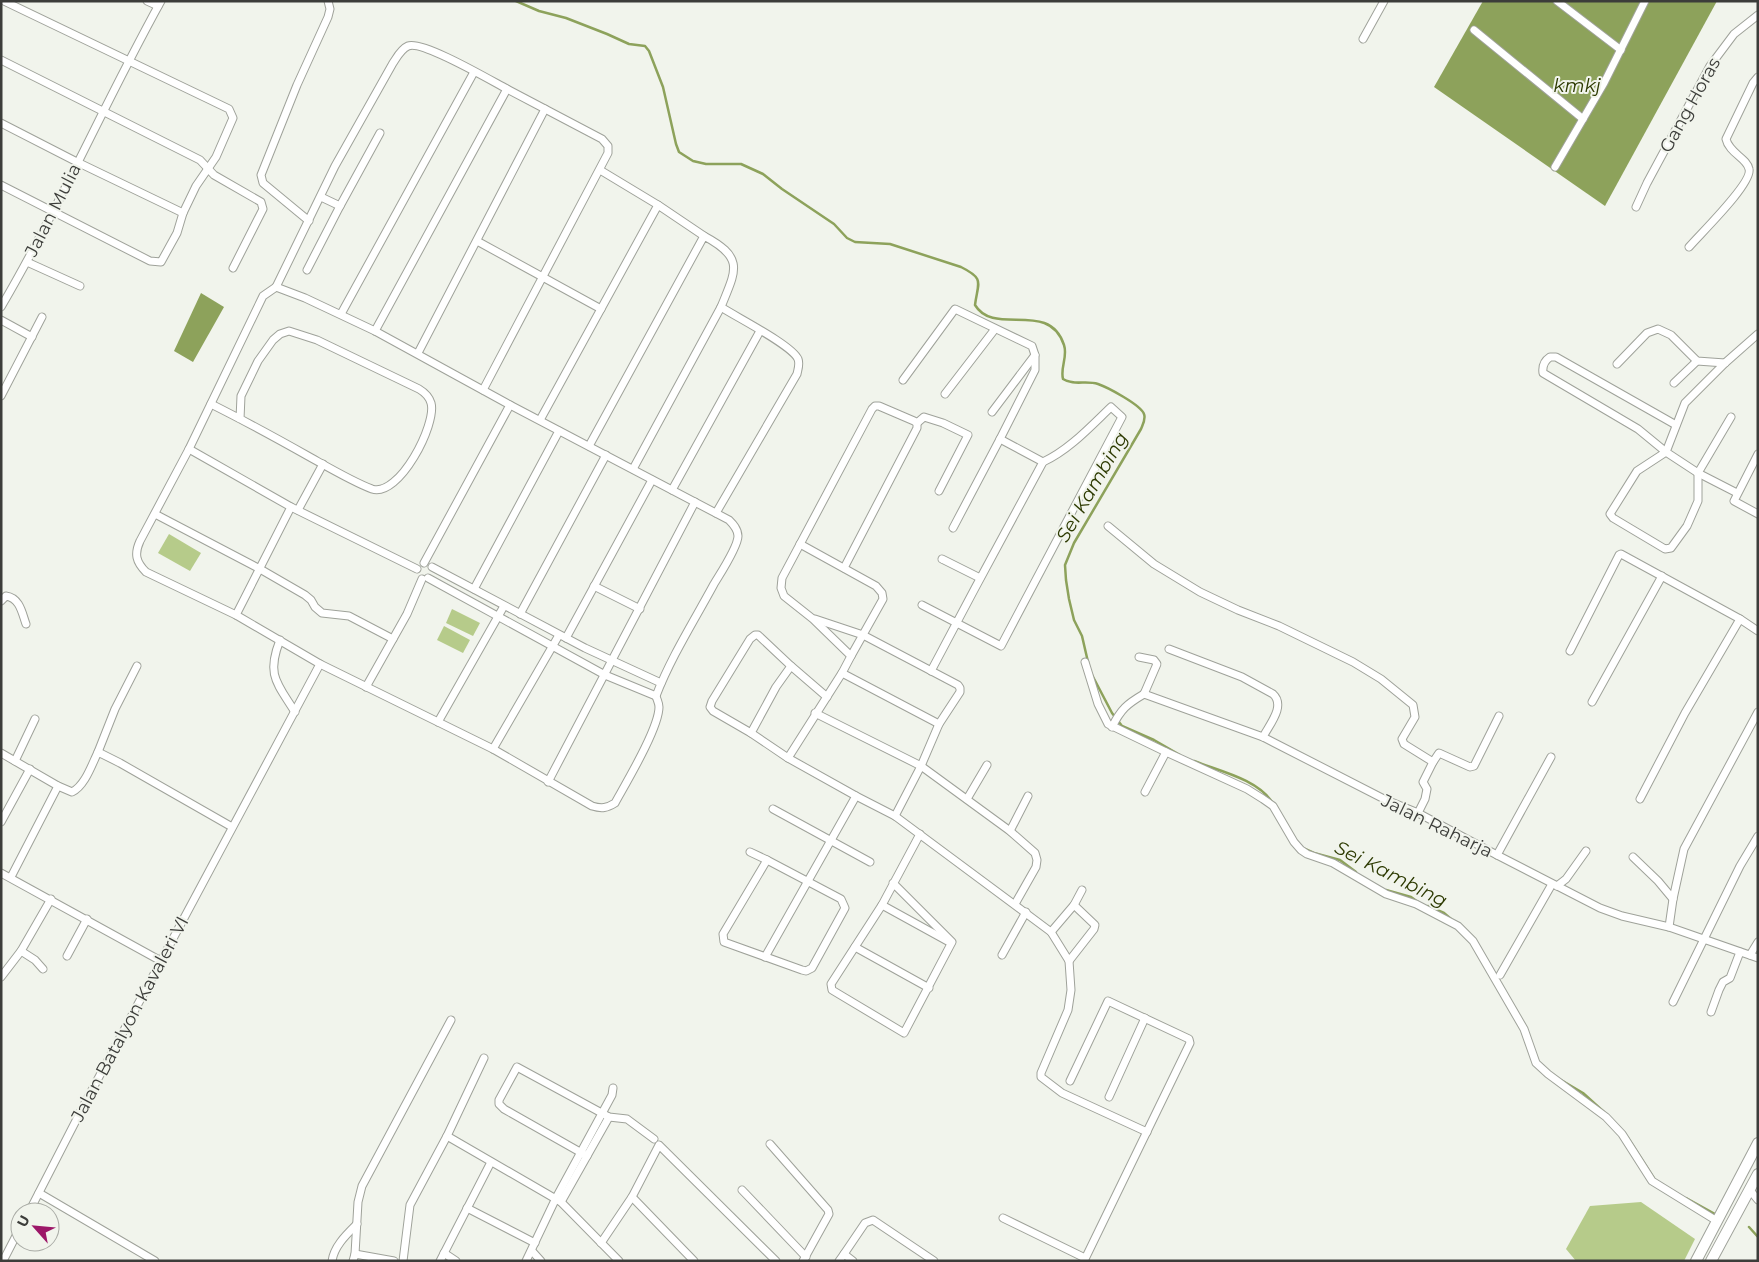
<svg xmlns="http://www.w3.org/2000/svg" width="1759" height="1262" font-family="Montserrat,sans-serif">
<rect width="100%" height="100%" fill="#f1f4ec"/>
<g fill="#b6cb8a">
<path d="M 169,534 L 201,553 L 190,571 L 158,553 Z"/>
<path d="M 452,609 L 480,623 L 473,636 L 446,623 Z"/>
<path d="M 444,626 L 470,640 L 463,653 L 437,640 Z"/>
<path d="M 1641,1202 L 1695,1239 L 1684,1261 L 1576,1261 L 1566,1249 L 1590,1206 Z"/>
</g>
<g fill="#8da25b">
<path d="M 1483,1 L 1717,1 L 1605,206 L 1434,87 Z"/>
<path d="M 201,293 L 224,307 L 193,362 L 174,351 Z"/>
</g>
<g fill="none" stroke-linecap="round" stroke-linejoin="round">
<g stroke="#8da25b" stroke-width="2.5">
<path d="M 516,1 L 539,11 L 566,18 L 607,34 L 629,44 L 645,46 L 649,51 L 663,87 L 676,144 L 679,152 L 693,161 L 706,164 L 741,164 L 763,174 L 782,189 L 834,224 L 847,238 L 855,242 L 890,244 L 961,267 C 985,279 978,282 975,305 C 994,337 1049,299 1064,345 C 1068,357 1060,367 1063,379 C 1074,386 1086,380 1098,384 C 1107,387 1141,405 1144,414 C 1146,419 1143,424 1141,429 L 1074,543 L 1065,565 L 1066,580 L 1069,599 L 1074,620 L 1082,636 L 1088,662"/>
<path d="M 1091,673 L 1112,713 L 1122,726 L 1154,740 L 1180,755"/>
<path d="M 1194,761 C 1219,771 1257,779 1272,802"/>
<path d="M 1305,849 L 1314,853 L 1340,860 L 1356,872"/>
<path d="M 1386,890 L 1411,897 L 1418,902"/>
<path d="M 1428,906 L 1444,913 L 1451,919"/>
<path d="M 1561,1080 L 1583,1093 L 1604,1112"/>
<path d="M 1628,1138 L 1655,1180"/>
<path d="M 1686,1198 L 1715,1214"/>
<path d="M 1749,1227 L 1758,1237"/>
</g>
<defs>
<g id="minor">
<path d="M 147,1 L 158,6"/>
<path d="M 1557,1 L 1621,50"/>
<path d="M 1474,30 L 1583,119"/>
<path d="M 1363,39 L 1384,1"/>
<path d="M 1,60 L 200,160 L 214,175 L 261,202 L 263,209 L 233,268"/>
<path d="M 1,123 L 77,162 L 183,213"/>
<path d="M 1555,167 L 1604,83 L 1645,1"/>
<path d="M 600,170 L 658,205"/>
<path d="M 1,185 L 150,261 L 161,262 L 177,233 L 183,213 L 196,186 L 216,157 L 233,118 L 229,109 L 4,1"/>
<path d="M 321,197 L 340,206 L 380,133"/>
<path d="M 1636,207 L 1647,183 L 1710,66 L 1734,34 L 1758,15"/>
<path d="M 309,221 L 263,183 L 261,175 L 297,85 L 328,17 L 330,9 L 328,1"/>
<path d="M 477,241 L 601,309"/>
<path d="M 1689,247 C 1700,234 1753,183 1749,169 C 1747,158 1729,153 1726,139 L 1753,83 L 1758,77"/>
<path d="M 27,262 L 80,286"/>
<path d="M 307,270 L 340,206"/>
<path d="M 276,287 L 305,298 L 375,331 L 510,405 L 729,520 C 733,524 738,529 738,536 C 738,547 720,574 714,584 C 694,621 671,657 656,696 C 657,700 659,703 659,707 C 659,728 626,783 615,803 C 607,808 602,809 592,806 L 493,749 L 320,664 L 236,615 L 146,572 C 136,562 134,554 140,541 L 189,449 L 263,296 Z"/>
<path d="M 276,287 L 335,166 L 393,63 C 397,57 401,49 408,46 C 422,40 490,80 507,89 L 375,331"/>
<path d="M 1,307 C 59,208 105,102 161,1"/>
<path d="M 341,314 L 474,72"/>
<path d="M 1,320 L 32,337"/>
<path d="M 418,353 L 545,109 L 507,89"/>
<path d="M 1617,364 L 1647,333 L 1658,329 L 1671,335 L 1697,361 L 1725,363"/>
<path d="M 903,380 L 955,309 L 1032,346 L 1035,355 L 1035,370 L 1000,439 L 953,528"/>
<path d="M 1674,383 L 1697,361"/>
<path d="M 483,390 L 608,153 L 608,146 L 602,139 L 545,109"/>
<path d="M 945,394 L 995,329"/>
<path d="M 1,396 L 42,317"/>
<path d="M 211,404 C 243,420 276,438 308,456 C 326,466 353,482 372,489 C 399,498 437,424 431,403 C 429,396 424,392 419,389 L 317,340 L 289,331 L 280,334 L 273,340 L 258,361 L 241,396 L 240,419"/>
<path d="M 992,412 L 1035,355"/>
<path d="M 540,420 L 658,205 L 704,236"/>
<path d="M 917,423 L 924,417 L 943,423 L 968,435 L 939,491"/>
<path d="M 1676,425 L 1556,357 L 1550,357 C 1544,361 1542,366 1543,373 L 1638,429 L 1666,452 L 1637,471 L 1610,514 L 1613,518 L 1665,549 L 1671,548 L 1687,526 L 1698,501 L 1698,473 L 1731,417"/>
<path d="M 1000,439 L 1043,462"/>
<path d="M 589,446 L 704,236 C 745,258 736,270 721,307 C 736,317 792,345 798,359 C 800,364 798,369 797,374 L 716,513"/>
<path d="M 189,449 L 291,507 L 417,569"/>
<path d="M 1758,454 L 1734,501 L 1758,514"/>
<path d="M 633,469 L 721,307"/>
<path d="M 672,490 L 760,331"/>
<path d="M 1737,493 L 1698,473 L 1666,452 L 1685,403 L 1725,363 L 1758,334"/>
<path d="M 298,510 L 323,464"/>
<path d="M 155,514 L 260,569 L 305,595 L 311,600 L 315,607 L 322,613 L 349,616 L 393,639"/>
<path d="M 1108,526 L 1154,564 L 1200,592 L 1238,610 L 1279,626 L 1353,662 L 1381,679 L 1413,705 L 1415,717 L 1402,739 L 1404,744 L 1433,762 L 1439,753 L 1470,767 L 1474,766 L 1499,716"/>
<path d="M 800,544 L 876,586 L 882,593 L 883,599 L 851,656"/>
<path d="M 942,559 L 980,578"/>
<path d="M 424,563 L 510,405"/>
<path d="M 432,567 L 585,648 L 661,683"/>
<path d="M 428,578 L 605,675 L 656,696"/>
<path d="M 594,586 L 640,609"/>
<path d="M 474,589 L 559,431"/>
<path d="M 1,601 L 6,596 C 20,598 22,613 26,624"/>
<path d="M 922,605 L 1001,646 L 1122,417 L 1111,407 C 1090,427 1069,450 1043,462 C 1005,532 968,601 931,671"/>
<path d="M 520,614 L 606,455"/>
<path d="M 236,615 L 291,507"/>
<path d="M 815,619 L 863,635 L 958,685 L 960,688 L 960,692 L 939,724 L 921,766 L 895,816"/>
<path d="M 566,638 L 652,480"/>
<path d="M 280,640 C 266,675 277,683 295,712"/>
<path d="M 1169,649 L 1242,677 L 1273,694 C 1286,706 1269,725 1263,737"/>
<path d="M 1570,651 L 1619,555 L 1621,554 L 1740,619 L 1758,631"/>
<path d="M 1139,657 L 1154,660 L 1157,664 L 1144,694"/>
<path d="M 1085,662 L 1098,704 L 1108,724 L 1166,752 L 1247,789 L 1263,799 L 1273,806 L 1294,842 L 1301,850 L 1307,854 L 1333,863 L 1386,894 L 1416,904 L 1458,926 L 1473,941 L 1524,1029 L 1536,1063 L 1548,1074 L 1606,1117 L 1622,1134 L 1652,1181 L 1717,1221"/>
<path d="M 842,673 L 939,724"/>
<path d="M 366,687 L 407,614 L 422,579"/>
<path d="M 1144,694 L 1263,737 L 1386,800 L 1418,813 L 1497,855 L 1600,908 L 1622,916 L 1669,927 L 1758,958"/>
<path d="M 827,697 L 791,666 L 776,687 L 751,733 L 788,758 L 856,796 L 895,816 L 1051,932 L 1069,961 L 1071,990 L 1068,1010 L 1041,1073 L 1041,1077 L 1062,1093 L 1147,1132"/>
<path d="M 1592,702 L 1662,576"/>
<path d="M 815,713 L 921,766 L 1010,831 L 1035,853 L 1037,860 L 1036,867 L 1015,904"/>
<path d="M 438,722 L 504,606"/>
<path d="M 1112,727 C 1121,709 1127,704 1144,694"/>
<path d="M 751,733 L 713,711 L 710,707 L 712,701 L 750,639 L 755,635 L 758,635 L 791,666"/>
<path d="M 493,749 L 559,635"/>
<path d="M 98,752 L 115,709 L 137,666"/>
<path d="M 1,753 L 58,786 L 72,792 C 85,786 92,764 98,752 L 120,763 L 232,827"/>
<path d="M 788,758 L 842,673 L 851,656 L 813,619 L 784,596 L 781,588 L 782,578 L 872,409 L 875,406 L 879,406 L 914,421 L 917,423 L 917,428 L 844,568"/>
<path d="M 15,761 L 35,719"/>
<path d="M 548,782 L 695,502"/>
<path d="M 1145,792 L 1166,752"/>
<path d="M 967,799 L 987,765"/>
<path d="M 1640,799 L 1685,713 L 1740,619"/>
<path d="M 773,809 L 870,862"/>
<path d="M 1418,813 L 1425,799 L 1427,789 L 1423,782 L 1433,762"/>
<path d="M 1,822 L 30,769"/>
<path d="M 1010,831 L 1028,796"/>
<path d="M 750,852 L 767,860"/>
<path d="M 1497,855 L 1551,757"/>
<path d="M 1633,857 L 1658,881 L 1673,899"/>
<path d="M 767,860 L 841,899 L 845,908 L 812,968 L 806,971 L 802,970 L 724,942 L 723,934 Z"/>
<path d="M 1,873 L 161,961"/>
<path d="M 11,877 L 58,786"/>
<path d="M 893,883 L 952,942 L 904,1033 L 832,990 L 831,984 L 882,905 L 920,834"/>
<path d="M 1557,886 L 1566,879 L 1586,851"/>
<path d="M 882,905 L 951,943"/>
<path d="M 1669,927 L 1673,899 L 1684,849 L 1758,712"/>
<path d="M 1051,932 L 1074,905 L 1082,890"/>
<path d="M 855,947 L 929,988"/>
<path d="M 21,951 L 35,960 L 43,969"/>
<path d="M 1002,955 L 1026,912"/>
<path d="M 1750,955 L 1758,942"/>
<path d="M 67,956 L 87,919"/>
<path d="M 765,957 L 856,796"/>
<path d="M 1069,961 L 1094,929 L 1095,925 L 1074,905"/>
<path d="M 1500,975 L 1552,884"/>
<path d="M 1,977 L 21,951 L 51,899"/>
<path d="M 1673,1002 L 1740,866 L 1758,836"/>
<path d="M 1711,1012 L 1719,990 L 1723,982 L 1730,978 L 1740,952"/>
<path d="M 1070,1081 L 1108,1001 L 1189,1039 L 1190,1043 L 1084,1261"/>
<path d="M 1109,1097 L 1145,1018"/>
<path d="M 447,1136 L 561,1202 L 619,1261"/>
<path d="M 770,1144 L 828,1210 L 829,1214 L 803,1261"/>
<path d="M 587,1156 L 504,1109 L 499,1104 L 499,1100 L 517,1067 L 609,1117 L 627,1119 L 654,1139"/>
<path d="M 1749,1189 L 1758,1200"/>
<path d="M 742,1190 L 806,1257"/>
<path d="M 39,1193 L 155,1261"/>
<path d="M 632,1197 L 694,1261"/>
<path d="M 561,1202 L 609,1117"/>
<path d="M 467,1208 L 535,1243"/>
<path d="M 29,1212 L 85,1103 L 320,664"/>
<path d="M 1003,1218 L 1085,1258"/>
<path d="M 601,1243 L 632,1197 L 659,1145 L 776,1261"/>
<path d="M 532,1251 L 541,1261"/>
<path d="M 444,1253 L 456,1261"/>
<path d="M 355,1254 L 394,1261"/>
<path d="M 844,1254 L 865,1223 L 873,1220 L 934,1261"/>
<path d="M 3,1261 L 20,1228"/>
<path d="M 332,1261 C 334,1246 347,1234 357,1224"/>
<path d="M 353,1261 L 355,1254 L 358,1202 L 362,1186 L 451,1020"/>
<path d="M 403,1261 L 410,1205 L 447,1136 L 484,1058"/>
<path d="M 440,1261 L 491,1162"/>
<path d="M 526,1261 L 556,1198 L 612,1095 L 613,1088"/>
<path d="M 839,1261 L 844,1254 L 853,1261"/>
</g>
<g id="primary">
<path d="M 1696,1261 L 1758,1143"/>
<path d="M 1711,1261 L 1758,1174"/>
</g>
</defs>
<use href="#minor" stroke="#9fa29a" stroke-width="9"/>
<use href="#primary" stroke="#9fa29a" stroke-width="12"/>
<use href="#minor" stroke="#fff" stroke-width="7"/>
<use href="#primary" stroke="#fff" stroke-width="10"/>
</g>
<g text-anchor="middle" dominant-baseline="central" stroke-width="4" stroke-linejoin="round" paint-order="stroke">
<g font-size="18" fill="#3c3d3a" stroke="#f1f4ec">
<text transform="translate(1690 105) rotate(-61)">Gang Horas</text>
<text transform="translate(53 210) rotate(-63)">Jalan Mulia</text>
<text transform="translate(1437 826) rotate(26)">Jalan Raharja</text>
<text transform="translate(130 1019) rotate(-62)">Jalan Batalyon Kavaleri VI</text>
</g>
<g font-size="19" font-style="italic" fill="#2d3a02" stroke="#f1f4ec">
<text x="1577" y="85">kmkj</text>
<text transform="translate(1092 487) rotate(-60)">Sei Kambing</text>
<text transform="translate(1391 874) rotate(27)">Sei Kambing</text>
</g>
</g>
<rect width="1759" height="1262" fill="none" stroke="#3c3d3a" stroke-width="5"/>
<g transform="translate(35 1227) rotate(297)"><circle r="24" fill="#f1f4ec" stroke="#a9aba5"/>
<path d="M0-4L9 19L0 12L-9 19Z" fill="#9c1768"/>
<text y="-8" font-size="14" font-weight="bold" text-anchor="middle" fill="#3c3d3a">U</text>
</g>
</svg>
